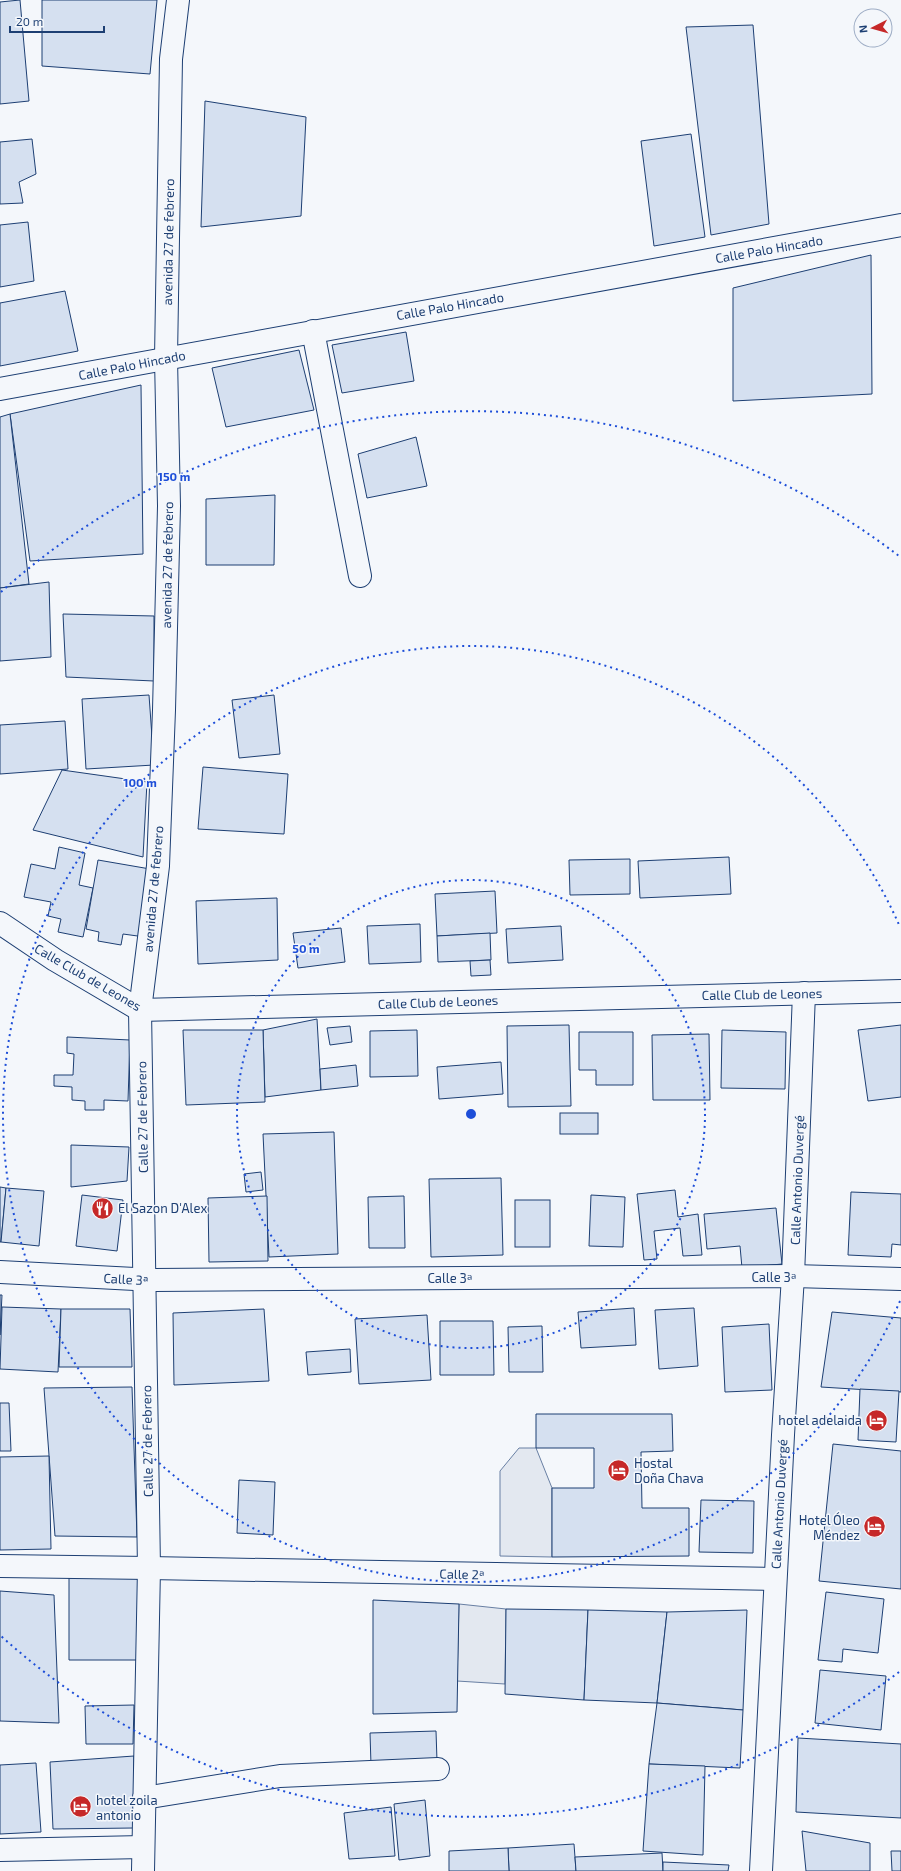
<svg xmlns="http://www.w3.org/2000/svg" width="901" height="1871" font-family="'Exo 2',sans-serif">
<rect width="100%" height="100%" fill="#f4f7fb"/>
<g fill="#e3e8f0" stroke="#687fa3">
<path d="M 519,1448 L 536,1448 L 552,1488 L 552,1557 L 500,1556 L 500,1471 Z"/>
<path d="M 459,1604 L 506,1609 L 505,1684 L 457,1681 Z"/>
</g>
<g fill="#d5e0f0" stroke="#1d3f73">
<path d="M 20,0 L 29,101 L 0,104 L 0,2 Z"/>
<path d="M 42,0 L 157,0 L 150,74 L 42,66 Z"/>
<path d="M 753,25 L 769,224 L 711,235 L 686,27 Z"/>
<path d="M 205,101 L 306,117 L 301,216 L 201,227 Z"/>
<path d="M 691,134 L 705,237 L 654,246 L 641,141 Z"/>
<path d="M 32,139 L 36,174 L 19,182 L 23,203 L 0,204 L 0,142 Z"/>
<path d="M 28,222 L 34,281 L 0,287 L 0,225 Z"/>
<path d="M 871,255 L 872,394 L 733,401 L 733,288 Z"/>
<path d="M 65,291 L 78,351 L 0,366 L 0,303 Z"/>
<path d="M 406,332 L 414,381 L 342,393 L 332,345 Z"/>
<path d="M 299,350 L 314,410 L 226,427 L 212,368 Z"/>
<path d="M 141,385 L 143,554 L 30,561 L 10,414 Z"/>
<path d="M 10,414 L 29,584 L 0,588 L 0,417 Z"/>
<path d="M 416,437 L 427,486 L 367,498 L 358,454 Z"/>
<path d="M 275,495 L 274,565 L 206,565 L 206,499 Z"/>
<path d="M 49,582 L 51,657 L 0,661 L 0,588 Z"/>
<path d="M 63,614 L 154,616 L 154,681 L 66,677 Z"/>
<path d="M 149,695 L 154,765 L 86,769 L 82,699 Z"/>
<path d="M 274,695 L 280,754 L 239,758 L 232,700 Z"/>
<path d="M 65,721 L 68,769 L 0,774 L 0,725 Z"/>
<path d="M 203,767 L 288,774 L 284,834 L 198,829 Z"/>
<path d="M 62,770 L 147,782 L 143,857 L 33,830 Z"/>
<path d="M 59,847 L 85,853 L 79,885 L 93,888 L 83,937 L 58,932 L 61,919 L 48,916 L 51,902 L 24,897 L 31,864 L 55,869 Z"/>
<path d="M 729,857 L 731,894 L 640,898 L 638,861 Z"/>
<path d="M 630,859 L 630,894 L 570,895 L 569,860 Z"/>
<path d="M 98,860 L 156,870 L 145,937 L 123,934 L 121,945 L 98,941 L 99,932 L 86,929 Z"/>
<path d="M 495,891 L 497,933 L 437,936 L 435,894 Z"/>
<path d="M 277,898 L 278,960 L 198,964 L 196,901 Z"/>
<path d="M 420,924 L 421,962 L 369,964 L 367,926 Z"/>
<path d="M 561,926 L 563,960 L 508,963 L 506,929 Z"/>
<path d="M 341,928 L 345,962 L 298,968 L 293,933 Z"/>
<path d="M 490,933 L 491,960 L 438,962 L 437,936 Z"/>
<path d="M 490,960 L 491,975 L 471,976 L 470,961 Z"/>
<path d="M 317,1019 L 321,1090 L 265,1097 L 263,1030 Z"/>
<path d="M 569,1025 L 571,1106 L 508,1107 L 507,1026 Z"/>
<path d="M 901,1025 L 901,1097 L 868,1101 L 858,1030 Z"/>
<path d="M 350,1026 L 352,1042 L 330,1045 L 327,1028 Z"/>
<path d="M 183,1030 L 263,1030 L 265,1102 L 186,1105 Z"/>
<path d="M 417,1030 L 418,1076 L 370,1077 L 370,1031 Z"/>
<path d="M 722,1030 L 786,1032 L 785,1089 L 721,1088 Z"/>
<path d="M 579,1032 L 633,1032 L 633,1085 L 596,1085 L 596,1070 L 579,1070 Z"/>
<path d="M 709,1034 L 710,1100 L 653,1100 L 652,1035 Z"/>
<path d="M 67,1037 L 130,1040 L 128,1101 L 104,1100 L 104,1110 L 85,1110 L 85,1101 L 72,1100 L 72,1087 L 54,1086 L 54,1075 L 73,1075 L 74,1054 L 67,1053 Z"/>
<path d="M 501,1062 L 503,1094 L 439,1099 L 437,1067 Z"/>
<path d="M 356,1065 L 358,1086 L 321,1090 L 320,1069 Z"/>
<rect x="560" y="1113" width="38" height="21"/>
<path d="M 334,1132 L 338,1254 L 269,1257 L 263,1134 Z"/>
<path d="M 71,1145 L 129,1147 L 127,1181 L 71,1187 Z"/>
<path d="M 261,1172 L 263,1190 L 246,1192 L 244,1174 Z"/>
<path d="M 501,1178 L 503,1255 L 431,1257 L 429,1179 Z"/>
<path d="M 0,1187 L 6,1188 L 1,1242 L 0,1242 Z"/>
<path d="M 6,1188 L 44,1191 L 39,1246 L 1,1242 Z"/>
<path d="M 675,1190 L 678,1217 L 698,1214 L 702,1255 L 683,1256 L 680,1228 L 654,1231 L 657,1259 L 644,1260 L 637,1194 Z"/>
<path d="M 851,1192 L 901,1194 L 901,1245 L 892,1244 L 891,1257 L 848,1255 Z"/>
<path d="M 82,1195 L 123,1200 L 117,1251 L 76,1246 Z"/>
<path d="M 591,1195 L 625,1197 L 623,1247 L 589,1246 Z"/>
<path d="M 267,1196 L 268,1261 L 209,1262 L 208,1198 Z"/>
<path d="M 404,1196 L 405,1248 L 369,1248 L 368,1197 Z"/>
<rect x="515" y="1200" width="35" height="47"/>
<path d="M 776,1208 L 782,1264 L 742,1268 L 740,1246 L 707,1249 L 704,1214 Z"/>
<path d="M 0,1295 L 2,1295 L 0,1335 Z"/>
<path d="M 2,1307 L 61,1309 L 58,1372 L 0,1369 Z"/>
<path d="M 634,1308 L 636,1345 L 581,1348 L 578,1312 Z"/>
<path d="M 694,1308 L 698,1366 L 659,1369 L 655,1310 Z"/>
<path d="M 61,1309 L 130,1309 L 132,1367 L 59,1367 Z"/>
<path d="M 264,1309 L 269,1381 L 174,1385 L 173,1313 Z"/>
<path d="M 832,1312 L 901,1318 L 901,1392 L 821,1387 Z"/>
<path d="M 427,1315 L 431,1380 L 359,1384 L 355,1319 Z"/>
<path d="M 440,1321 L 493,1321 L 494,1375 L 440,1375 Z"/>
<path d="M 769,1324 L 772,1390 L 725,1392 L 722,1327 Z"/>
<path d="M 542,1326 L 543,1372 L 509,1372 L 508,1327 Z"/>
<path d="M 350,1349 L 351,1372 L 308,1375 L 306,1352 Z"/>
<path d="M 132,1387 L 137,1537 L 55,1536 L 44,1388 Z"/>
<path d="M 860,1389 L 899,1391 L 896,1442 L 858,1440 Z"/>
<path d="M 0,1403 L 9,1403 L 11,1451 L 0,1451 Z"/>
<path d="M 536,1414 L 672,1414 L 673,1451 L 641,1452 L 642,1508 L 689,1508 L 689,1556 L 552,1557 L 552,1488 L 594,1488 L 594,1448 L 536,1448 Z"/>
<path d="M 833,1444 L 901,1451 L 901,1589 L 819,1581 Z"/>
<path d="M 49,1456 L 51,1549 L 0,1550 L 0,1457 Z"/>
<path d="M 239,1480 L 275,1482 L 273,1535 L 237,1533 Z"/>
<path d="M 701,1500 L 754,1501 L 753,1553 L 699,1552 Z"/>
<path d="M 138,1574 L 137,1660 L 69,1660 L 69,1578 Z"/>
<path d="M 0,1591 L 54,1595 L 59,1723 L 0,1721 Z"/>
<path d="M 826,1592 L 884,1599 L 878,1653 L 843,1649 L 842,1662 L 818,1660 Z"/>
<path d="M 373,1600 L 459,1604 L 457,1712 L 373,1714 Z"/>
<path d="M 506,1609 L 588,1610 L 584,1700 L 505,1694 Z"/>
<path d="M 588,1610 L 667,1612 L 657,1703 L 584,1700 Z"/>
<path d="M 747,1610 L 743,1710 L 657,1703 L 667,1612 Z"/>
<path d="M 820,1670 L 886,1676 L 881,1730 L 815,1723 Z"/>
<path d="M 657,1703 L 743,1710 L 740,1768 L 649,1764 Z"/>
<path d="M 134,1705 L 133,1744 L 86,1744 L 85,1706 Z"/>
<path d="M 436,1731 L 437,1761 L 371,1765 L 370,1733 Z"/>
<path d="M 798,1738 L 901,1744 L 901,1818 L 796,1812 Z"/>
<path d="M 134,1756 L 133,1828 L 53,1829 L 50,1762 Z"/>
<path d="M 36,1763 L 41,1832 L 0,1834 L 0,1765 Z"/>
<path d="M 649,1764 L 705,1766 L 703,1855 L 643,1851 Z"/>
<path d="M 425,1800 L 430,1856 L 399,1860 L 394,1804 Z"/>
<path d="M 391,1807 L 395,1856 L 349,1859 L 344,1813 Z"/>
<path d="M 802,1831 L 870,1843 L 870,1871 L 806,1871 Z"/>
<path d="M 574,1844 L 576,1871 L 509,1871 L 508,1848 Z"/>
<path d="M 508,1848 L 509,1871 L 449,1871 L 449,1851 Z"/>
<path d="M 891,1851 L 901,1851 L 901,1871 L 892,1871 Z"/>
<path d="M 662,1853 L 663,1871 L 576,1871 L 575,1857 Z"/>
<path d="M 663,1862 L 729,1865 L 728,1871 L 663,1871 Z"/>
</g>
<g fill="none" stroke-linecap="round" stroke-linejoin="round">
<defs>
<g id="street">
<path d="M 313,331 L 360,576"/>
<path d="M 0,389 L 901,225"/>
<path d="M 0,923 L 55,960 L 140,1010 L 901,991"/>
<path d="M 0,1272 L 154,1280 L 793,1276 L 901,1279"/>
<path d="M 149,1568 L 775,1579"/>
<path d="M 144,1798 L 280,1776 L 438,1769"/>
<path d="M 0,1850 L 143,1847"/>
<path d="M 761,1871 L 783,1435 L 793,1276 L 804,993"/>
</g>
<g id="secondary">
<path d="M 0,1566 L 149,1568"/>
<path d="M 143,1871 L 149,1568 L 140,1010 L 158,866 L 164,710 L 169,506 L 166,358 L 171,59 L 178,0"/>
</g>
</defs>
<use href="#street" stroke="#1d3f73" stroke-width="24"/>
<use href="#secondary" stroke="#1d3f73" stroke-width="24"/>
<use href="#street" stroke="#f4f7fb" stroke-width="22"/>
<use href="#secondary" stroke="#f4f7fb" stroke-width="22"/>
</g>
<g fill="none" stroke="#1d4ed8" stroke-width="2" stroke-dasharray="2 4">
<circle cx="471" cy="1114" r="234"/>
<path d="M900 1301A468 468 0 1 1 900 927"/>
<path d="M899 1672A703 703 0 0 1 1 1636M1 592A703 703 0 0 1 899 556"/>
</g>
<defs>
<symbol id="restaurant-disc" viewBox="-11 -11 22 22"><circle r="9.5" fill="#c62828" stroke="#f4f7fb"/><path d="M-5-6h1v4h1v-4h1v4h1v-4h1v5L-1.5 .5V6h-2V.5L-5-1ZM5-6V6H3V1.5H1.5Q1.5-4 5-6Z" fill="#fff"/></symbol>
<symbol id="hotel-disc" viewBox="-11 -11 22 22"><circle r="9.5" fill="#c62828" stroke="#f4f7fb"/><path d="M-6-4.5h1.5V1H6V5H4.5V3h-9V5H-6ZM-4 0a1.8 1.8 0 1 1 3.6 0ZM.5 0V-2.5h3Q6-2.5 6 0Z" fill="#fff"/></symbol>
</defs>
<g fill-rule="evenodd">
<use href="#restaurant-disc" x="90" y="1196" width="25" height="25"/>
<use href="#hotel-disc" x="864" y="1408" width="25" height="25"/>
<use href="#hotel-disc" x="606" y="1458" width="25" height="25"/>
<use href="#hotel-disc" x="862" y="1514" width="25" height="25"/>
<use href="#hotel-disc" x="68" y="1794" width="25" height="25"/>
</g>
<g text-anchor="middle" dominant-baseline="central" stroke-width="3" stroke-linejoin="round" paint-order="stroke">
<g font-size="13" fill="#1d3f73" stroke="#f4f7fb">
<text transform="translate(168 242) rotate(-89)">avenida 27 de febrero</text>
<text transform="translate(769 249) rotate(-10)">Calle Palo Hincado</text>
<text transform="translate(450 306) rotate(-10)">Calle Palo Hincado</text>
<text transform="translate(132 365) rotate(-11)">Calle Palo Hincado</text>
<text transform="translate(167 565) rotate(-89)">avenida 27 de febrero</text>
<text transform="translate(153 889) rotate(-85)">avenida 27 de febrero</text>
<text transform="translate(88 977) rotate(30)">Calle Club de Leones</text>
<text transform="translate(762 994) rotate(-1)">Calle Club de Leones</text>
<text transform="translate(438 1002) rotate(-2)">Calle Club de Leones</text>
<text transform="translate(142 1117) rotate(-91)">Calle 27 de Febrero</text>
<text transform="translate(797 1180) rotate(-88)">Calle Antonio Duvergé</text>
<text x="774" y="1277">Calle 3ª</text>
<text x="450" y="1278">Calle 3ª</text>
<text transform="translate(126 1279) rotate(3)">Calle 3ª</text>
<text transform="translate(147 1441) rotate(-91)">Calle 27 de Febrero</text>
<text transform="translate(779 1504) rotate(-87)">Calle Antonio Duvergé</text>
<text transform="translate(462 1574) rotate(1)">Calle 2ª</text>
</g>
<g font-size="13" fill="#1d3f73" stroke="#f4f7fb" text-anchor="start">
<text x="118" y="1208">El Sazon D'Alex</text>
<text x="862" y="1420" text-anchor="end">hotel adelaida</text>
<text x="634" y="1463">Hostal<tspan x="634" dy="15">Doña Chava</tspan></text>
<text x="860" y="1520" text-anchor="end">Hotel Óleo<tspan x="860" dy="15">Méndez</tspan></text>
<text x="96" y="1800">hotel zoila<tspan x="96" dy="15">antonio</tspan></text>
</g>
</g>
<circle cx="471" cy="1114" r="6" fill="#1d4ed8" stroke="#f4f7fb" stroke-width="2"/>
<g font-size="12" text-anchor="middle" font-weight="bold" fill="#1d4ed8" stroke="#f4f7fb" stroke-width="3" stroke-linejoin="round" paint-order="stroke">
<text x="174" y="481">150 m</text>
<text x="140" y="787">100 m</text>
<text x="306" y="953">50 m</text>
</g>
<g transform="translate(873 28) rotate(264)"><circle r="19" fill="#f4f7fb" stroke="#9eadc5"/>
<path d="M0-3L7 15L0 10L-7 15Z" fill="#c62828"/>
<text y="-6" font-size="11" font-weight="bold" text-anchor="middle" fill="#1d3f73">N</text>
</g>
<path d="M10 26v6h94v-6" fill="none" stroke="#1d3f73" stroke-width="2"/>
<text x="16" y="26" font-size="12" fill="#1d3f73" stroke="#f4f7fb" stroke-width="3" paint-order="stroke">20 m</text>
</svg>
